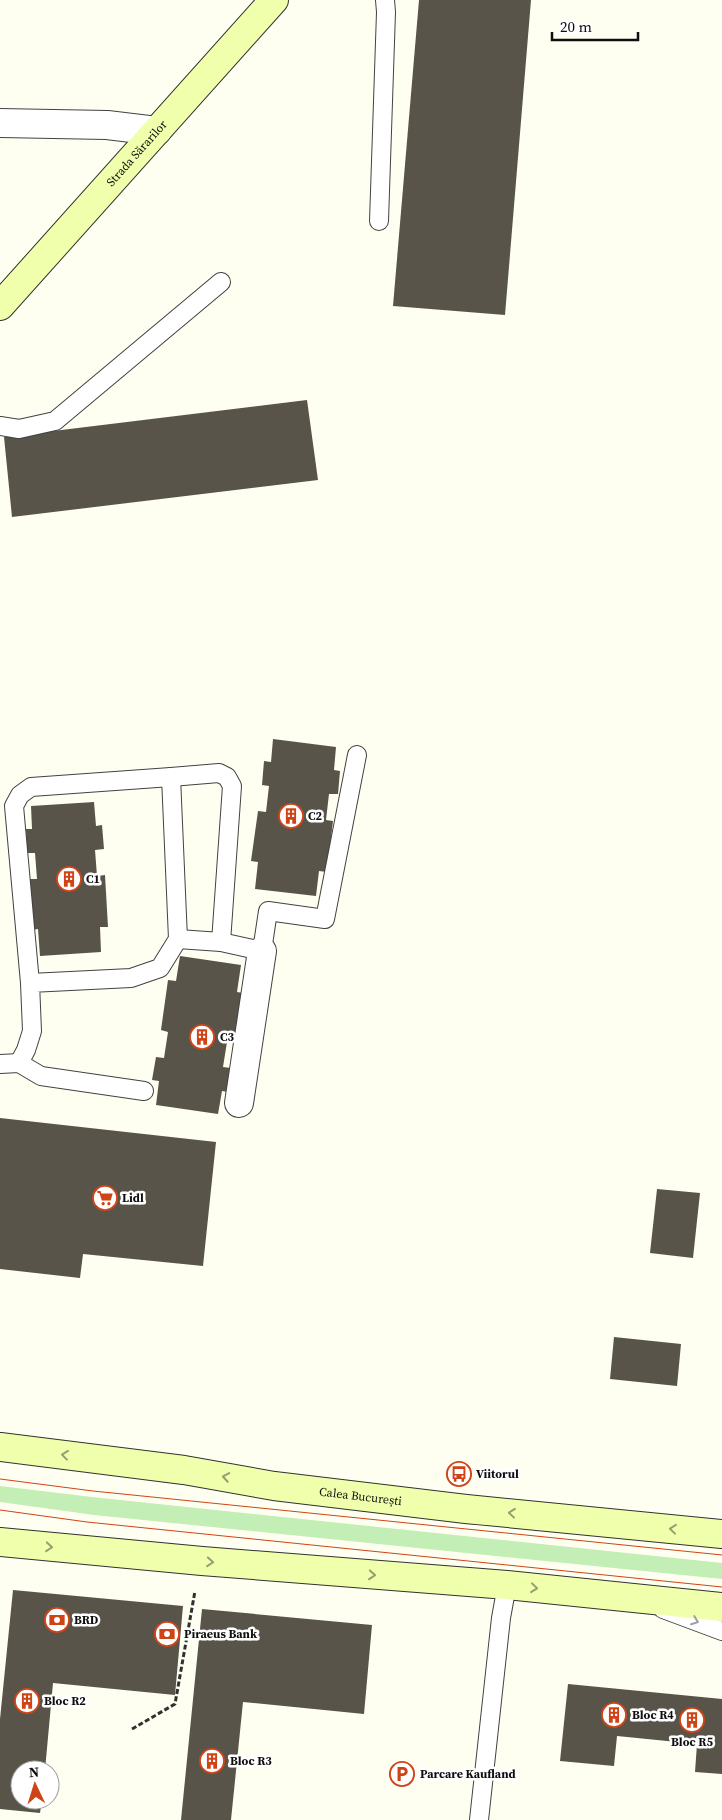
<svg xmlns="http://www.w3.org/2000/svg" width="722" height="1820" font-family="'Source Serif 4',serif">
<rect width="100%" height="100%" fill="#fefff1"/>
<path fill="#c3efb6" d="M 0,1486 L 92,1497 L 722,1563 L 722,1579 L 94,1515 L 0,1502 Z"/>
<g fill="#59544a">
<path d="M 419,0 L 531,0 L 505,315 L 393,306 Z"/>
<path d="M 307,400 L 318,480 L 12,517 L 4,437 Z"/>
<path d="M 273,739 L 336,747 L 334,770 L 340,771 L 338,794 L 329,794 L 326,820 L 333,821 L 327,872 L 319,871 L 316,896 L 255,889 L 258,862 L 251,861 L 258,811 L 266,812 L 269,786 L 262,785 L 264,761 L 271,762 Z"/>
<path d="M 94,802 L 96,826 L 102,825 L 104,849 L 95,850 L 97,876 L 105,875 L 108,927 L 100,927 L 101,952 L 40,956 L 38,929 L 32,930 L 28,879 L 37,879 L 35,853 L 27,853 L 26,829 L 32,829 L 31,806 Z"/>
<path d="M 180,956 L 241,965 L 237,992 L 243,993 L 236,1043 L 227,1042 L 223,1067 L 231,1068 L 228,1092 L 222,1091 L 218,1114 L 156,1105 L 159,1081 L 152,1080 L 156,1057 L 164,1058 L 168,1032 L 161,1030 L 168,980 L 176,981 Z"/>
<path d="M 0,1118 L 216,1142 L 203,1266 L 83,1254 L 80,1278 L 0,1269 Z"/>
<path d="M 657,1189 L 700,1193 L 693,1258 L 650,1253 Z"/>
<path d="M 614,1337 L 681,1344 L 677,1386 L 610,1379 Z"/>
<path d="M 13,1590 L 183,1606 L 175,1695 L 53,1683 L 45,1770 L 20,1770 L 20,1800 L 42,1800 L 40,1813 L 0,1809 L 0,1719 Z"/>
<path d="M 202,1609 L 372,1625 L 364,1714 L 243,1702 L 231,1820 L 181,1820 Z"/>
<path d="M 568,1684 L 722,1699 L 722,1774 L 695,1772 L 697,1744 L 617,1736 L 614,1766 L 560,1761 Z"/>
</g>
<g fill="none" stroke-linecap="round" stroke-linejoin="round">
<defs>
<g id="lane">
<path d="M 379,221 L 386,12 L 385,0"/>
<path d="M 0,426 L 19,429 L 55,421 L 221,282"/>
<path d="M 171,777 L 219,773 L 227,777 L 232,786 L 221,942 L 178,939"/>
<path d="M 221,942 L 262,951 L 268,911 L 325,919 L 357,755"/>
<path d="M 19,1063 L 26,1050 L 32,1031 L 30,983 L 14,806 L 20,795 L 31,787 L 171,777 L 178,939 L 160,968 L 131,978 L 30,983"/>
<path d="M 0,1064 L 19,1063 L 41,1076 L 144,1091"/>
<path d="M 663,1609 L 722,1631"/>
<path d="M 479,1820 L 501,1618 L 507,1585"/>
</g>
<g id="street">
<path d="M 0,123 L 107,125 L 157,131"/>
<path d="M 239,1103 L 262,951"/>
</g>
<g id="secondary">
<path id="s1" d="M 0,306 L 274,0"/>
<path id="s2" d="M 0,1447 L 184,1470 L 274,1486 L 466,1509 L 722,1534"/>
<path d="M 0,1542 L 202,1561 L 507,1585 L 722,1607"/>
</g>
</defs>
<use href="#lane" stroke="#424242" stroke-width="20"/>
<use href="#street" stroke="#424242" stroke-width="30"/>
<use href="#secondary" stroke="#313131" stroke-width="30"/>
<path stroke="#313131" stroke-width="3" stroke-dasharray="5 2.5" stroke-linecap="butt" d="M 132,1729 L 175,1704 L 195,1591"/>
<use href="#lane" stroke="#fff" stroke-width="18"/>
<use href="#street" stroke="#fff" stroke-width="28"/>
<use href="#secondary" stroke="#f0ffac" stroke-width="28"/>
<g stroke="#cf4417" stroke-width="1">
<path d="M 0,1479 L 93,1491 L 722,1555"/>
<path d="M 0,1510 L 87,1522 L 722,1587"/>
</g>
</g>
<defs><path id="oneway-chevron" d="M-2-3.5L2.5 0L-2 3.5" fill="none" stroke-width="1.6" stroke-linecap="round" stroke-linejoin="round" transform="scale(1.25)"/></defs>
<g stroke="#969f6d">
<use href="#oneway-chevron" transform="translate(65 1455) rotate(-173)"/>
<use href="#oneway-chevron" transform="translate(226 1477) rotate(-170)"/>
<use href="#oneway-chevron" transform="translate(512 1513) rotate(-174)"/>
<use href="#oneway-chevron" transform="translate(673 1529) rotate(-174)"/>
<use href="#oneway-chevron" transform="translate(49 1547) rotate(5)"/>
<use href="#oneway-chevron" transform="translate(210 1562) rotate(5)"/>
<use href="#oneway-chevron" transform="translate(372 1575) rotate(5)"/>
<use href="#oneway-chevron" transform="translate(534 1588) rotate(6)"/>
</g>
<use stroke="#9f9f9f" href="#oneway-chevron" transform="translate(695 1621) rotate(21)"/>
<defs>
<symbol id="building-ring" viewBox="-11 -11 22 22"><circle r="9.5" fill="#fff" stroke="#cf4417" stroke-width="1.5"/><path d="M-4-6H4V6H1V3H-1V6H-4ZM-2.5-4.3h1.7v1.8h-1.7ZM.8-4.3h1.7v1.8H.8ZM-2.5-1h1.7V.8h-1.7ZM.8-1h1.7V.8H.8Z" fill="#cf4417"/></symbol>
<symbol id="supermarket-ring" viewBox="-11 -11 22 22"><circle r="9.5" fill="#fff" stroke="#cf4417" stroke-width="1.5"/><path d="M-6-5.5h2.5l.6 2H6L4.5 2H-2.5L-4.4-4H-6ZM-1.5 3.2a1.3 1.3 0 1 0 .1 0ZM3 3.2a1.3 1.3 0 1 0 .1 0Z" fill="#cf4417"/></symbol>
<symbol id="bus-ring" viewBox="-11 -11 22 22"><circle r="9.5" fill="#fff" stroke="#cf4417" stroke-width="1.5"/><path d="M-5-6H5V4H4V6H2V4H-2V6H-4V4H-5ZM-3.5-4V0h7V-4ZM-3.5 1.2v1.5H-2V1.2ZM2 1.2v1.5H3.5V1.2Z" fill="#cf4417"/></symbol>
<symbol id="bank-ring" viewBox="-11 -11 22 22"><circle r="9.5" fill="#fff" stroke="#cf4417" stroke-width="1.5"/><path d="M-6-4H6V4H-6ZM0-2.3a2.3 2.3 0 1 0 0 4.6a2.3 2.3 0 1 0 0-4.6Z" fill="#cf4417"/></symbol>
<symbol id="parking-ring" viewBox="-11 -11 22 22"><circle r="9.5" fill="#fff" stroke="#cf4417" stroke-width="1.5"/><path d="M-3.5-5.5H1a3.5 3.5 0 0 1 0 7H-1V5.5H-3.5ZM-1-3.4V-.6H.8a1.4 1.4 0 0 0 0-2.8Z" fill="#cf4417"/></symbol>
</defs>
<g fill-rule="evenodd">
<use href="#building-ring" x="277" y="802" width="28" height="28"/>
<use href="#building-ring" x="55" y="865" width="28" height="28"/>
<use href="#building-ring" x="188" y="1023" width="28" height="28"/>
<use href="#supermarket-ring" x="91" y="1184" width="28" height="28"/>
<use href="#bus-ring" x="445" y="1460" width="28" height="28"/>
<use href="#bank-ring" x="43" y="1606" width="28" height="28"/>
<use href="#bank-ring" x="153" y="1620" width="28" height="28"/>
<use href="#building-ring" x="13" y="1687" width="28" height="28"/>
<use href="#building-ring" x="600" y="1701" width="28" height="28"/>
<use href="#building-ring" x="678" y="1706" width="28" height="28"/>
<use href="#building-ring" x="198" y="1747" width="28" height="28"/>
<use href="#parking-ring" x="388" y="1760" width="28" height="28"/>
</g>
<g text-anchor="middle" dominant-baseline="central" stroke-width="5" stroke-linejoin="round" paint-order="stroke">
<g font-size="12" fill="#0f0f0f" stroke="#fff">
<text stroke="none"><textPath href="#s1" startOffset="205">Strada Sărarilor</textPath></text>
<text stroke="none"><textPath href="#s2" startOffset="364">Calea București</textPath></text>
</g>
<g font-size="12" font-weight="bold" fill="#0f0f0f" stroke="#fff" text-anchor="start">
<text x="308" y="816">C2</text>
<text x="86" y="879">C1</text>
<text x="220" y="1037">C3</text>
<text x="122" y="1198">Lidl</text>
<text x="476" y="1474">Viitorul</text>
<text x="74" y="1620">BRD</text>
<text x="184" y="1634">Piraeus Bank</text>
<text x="44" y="1701">Bloc R2</text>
<text x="632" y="1715">Bloc R4</text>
<text x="692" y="1742" text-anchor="middle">Bloc R5</text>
<text x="230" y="1761">Bloc R3</text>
<text x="420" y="1774">Parcare Kaufland</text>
</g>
</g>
<g transform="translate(35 1785) rotate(356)"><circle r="24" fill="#ffffff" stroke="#9f9f9f"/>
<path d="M0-4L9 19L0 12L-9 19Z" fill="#cf4417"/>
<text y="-8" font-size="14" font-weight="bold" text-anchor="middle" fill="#0f0f0f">N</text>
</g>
<path d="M552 32v8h86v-8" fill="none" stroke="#0f0f0f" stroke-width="2.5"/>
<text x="560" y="32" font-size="15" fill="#0f0f0f" stroke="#ffffff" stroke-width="4" paint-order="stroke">20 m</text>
</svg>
